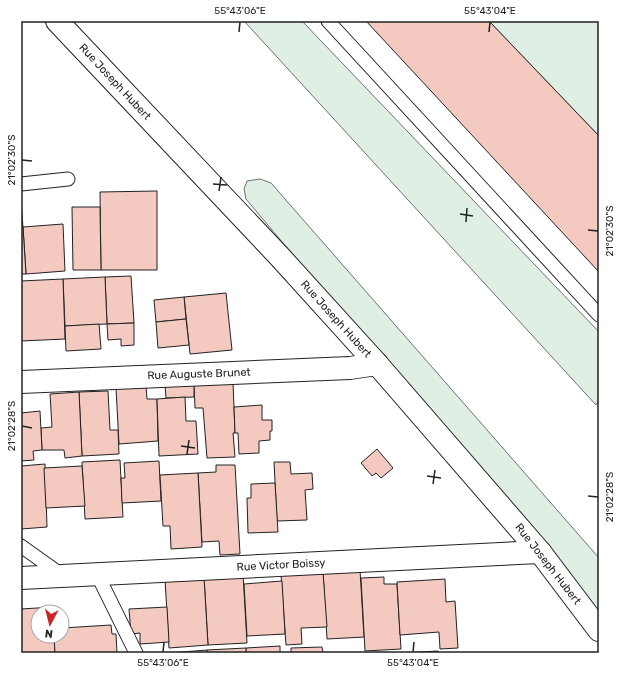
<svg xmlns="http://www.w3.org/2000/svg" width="620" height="674" font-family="Rubik,sans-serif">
<rect width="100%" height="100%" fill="#fff"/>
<g fill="#e0efe3" stroke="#6f6f6f">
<path d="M 244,21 L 302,21 L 599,332 L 599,400 L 596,405 Z"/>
<path d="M 489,21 L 599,21 L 599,136 Z"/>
<path d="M 260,179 L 271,183 L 599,558 L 599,619 L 246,199 L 244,189 L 247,181 Z"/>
</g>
<g fill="#f3c9c0" stroke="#222">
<path d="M 366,21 L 489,21 L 599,136 L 599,272 Z"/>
<path d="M 157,191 L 157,270 L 101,270 L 100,192 Z"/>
<path d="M 21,202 L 23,227 L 21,227 Z"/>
<path d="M 72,207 L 100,207 L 101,270 L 73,270 Z"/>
<path d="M 63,224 L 65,271 L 26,274 L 23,227 Z"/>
<path d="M 21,227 L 23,227 L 26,274 L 21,274 Z"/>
<path d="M 131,276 L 134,323 L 107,324 L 105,277 Z"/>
<path d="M 105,277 L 107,324 L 65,326 L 63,279 Z"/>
<path d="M 63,279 L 65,339 L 21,341 L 21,281 Z"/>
<path d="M 226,293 L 232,350 L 190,354 L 184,297 Z"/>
<path d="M 184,297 L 186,319 L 156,322 L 154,300 Z"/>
<path d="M 186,319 L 189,345 L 158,348 L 156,322 Z"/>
<path d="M 134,323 L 134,345 L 121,346 L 121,339 L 108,340 L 107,324 Z"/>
<path d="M 99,324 L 101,349 L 66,351 L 65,326 Z"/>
<path d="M 233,382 L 235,433 L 233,433 L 235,457 L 207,458 L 203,408 L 195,408 L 194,384 Z"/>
<path d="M 194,384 L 194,397 L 166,398 L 165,385 Z"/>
<path d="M 146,386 L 147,399 L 157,399 L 158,441 L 119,444 L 116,388 Z"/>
<path d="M 108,391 L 110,430 L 118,430 L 119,454 L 82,456 L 79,392 Z"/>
<path d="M 79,392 L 82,456 L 65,458 L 64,450 L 42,450 L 41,428 L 52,427 L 50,394 Z"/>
<path d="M 185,397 L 186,421 L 196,421 L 198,454 L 159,456 L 157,399 Z"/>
<path d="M 262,405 L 262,420 L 272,420 L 272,431 L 270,431 L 270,440 L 259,441 L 259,453 L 239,454 L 238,433 L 235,433 L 234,407 Z"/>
<path d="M 40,411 L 42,450 L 33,451 L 34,460 L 21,461 L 21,413 Z"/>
<path d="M 377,449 L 393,468 L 381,478 L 376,473 L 372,476 L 361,463 Z"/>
<path d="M 120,460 L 123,517 L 85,519 L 82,462 Z"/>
<path d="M 159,461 L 161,501 L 122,503 L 121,478 L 125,478 L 124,463 Z"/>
<path d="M 274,462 L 290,462 L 291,474 L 312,473 L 313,489 L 305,490 L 307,520 L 277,521 Z"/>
<path d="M 45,464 L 47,527 L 21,529 L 21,466 Z"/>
<path d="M 216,465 L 235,465 L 240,554 L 220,555 L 219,541 L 202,542 L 198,473 L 216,472 Z"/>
<path d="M 82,466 L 85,506 L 46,508 L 44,468 Z"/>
<path d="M 198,473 L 202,547 L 171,549 L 170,526 L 163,526 L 160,475 Z"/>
<path d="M 275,483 L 278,532 L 248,533 L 247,498 L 251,498 L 251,484 Z"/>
<path d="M 360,570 L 364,637 L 327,639 L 323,572 Z"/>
<path d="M 323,572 L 327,627 L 301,628 L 302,644 L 286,645 L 281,575 Z"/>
<path d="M 243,574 L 247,643 L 208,645 L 204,577 Z"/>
<path d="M 204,577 L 208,645 L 169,648 L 165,579 Z"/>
<path d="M 384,577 L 384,584 L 397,584 L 401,649 L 365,651 L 361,578 Z"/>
<path d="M 445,579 L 446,602 L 455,601 L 458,648 L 440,649 L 439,632 L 400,635 L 397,582 Z"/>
<path d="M 282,581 L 285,634 L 247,636 L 244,584 Z"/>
<path d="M 53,607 L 53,612 L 38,612 L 38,636 L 54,636 L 55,653 L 21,653 L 21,609 Z"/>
<path d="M 167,607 L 169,642 L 140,644 L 140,633 L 131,634 L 129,609 Z"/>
<path d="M 111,625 L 112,634 L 116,634 L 117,653 L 55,653 L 54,636 L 62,636 L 62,628 Z"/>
<path d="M 280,646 L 280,653 L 246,653 L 246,648 Z"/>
<path d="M 322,647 L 323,653 L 291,653 L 291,648 Z"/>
<path d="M 246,648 L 246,653 L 207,653 L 207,650 Z"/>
<path d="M 207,650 L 207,653 L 169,653 Z"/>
<path d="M 438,651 L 438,653 L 402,653 Z"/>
</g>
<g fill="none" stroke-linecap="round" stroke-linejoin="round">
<defs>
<g id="service">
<path d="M 328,21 L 599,315"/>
<path d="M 21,184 L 68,179"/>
<path d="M 21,546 L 63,576"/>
<path d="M 97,574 L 136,653"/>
</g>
<g id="minor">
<path d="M 21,382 L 350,368 L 377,364"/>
<path d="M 21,578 L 540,552"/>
</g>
<path id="tertiary" d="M 57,21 L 280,257 L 377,364 L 540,552 L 599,630"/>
</defs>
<use href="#service" stroke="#222" stroke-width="15"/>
<use href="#minor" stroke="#222" stroke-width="24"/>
<use href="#tertiary" stroke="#222" stroke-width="24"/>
<use href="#service" stroke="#fff" stroke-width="13"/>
<use href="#minor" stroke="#fff" stroke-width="22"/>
<use href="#tertiary" stroke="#fff" stroke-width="22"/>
</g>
<path fill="none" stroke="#222" stroke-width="1.5" d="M 239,32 L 240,22M 489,32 L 490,22M 22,160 L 32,161M 213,184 L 227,185M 219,191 L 221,177M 460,214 L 473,216M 466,222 L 467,208M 588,230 L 598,231M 22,426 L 32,428M 181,446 L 195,448M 187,454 L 189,440M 427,476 L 441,478M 433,484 L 435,470M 588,496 L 598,497M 163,652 L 164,642M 413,652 L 414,642"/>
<g text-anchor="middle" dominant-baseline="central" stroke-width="3" stroke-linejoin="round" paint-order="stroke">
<g font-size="11" fill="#222" stroke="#fff">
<text transform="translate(115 82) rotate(47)">Rue Joseph Hubert</text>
<text transform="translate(336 319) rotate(48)">Rue Joseph Hubert</text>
<text transform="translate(199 374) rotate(-2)">Rue Auguste Brunet</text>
<text transform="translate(548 564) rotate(52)">Rue Joseph Hubert</text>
<text transform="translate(281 565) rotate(-3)">Rue Victor Boissy</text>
</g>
</g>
<rect width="620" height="674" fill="none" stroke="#ffffff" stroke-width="44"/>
<g transform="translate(50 624) rotate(187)"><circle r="19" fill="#ffffff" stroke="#a7a7a7"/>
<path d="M0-3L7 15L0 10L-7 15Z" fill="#c62828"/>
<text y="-6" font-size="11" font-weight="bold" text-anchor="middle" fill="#222222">N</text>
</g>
<rect x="22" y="22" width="576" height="630" fill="none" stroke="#222" stroke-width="1.5"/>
<g font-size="10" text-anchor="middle" fill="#222">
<text x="240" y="14">55°43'06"E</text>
<text x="490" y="14">55°43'04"E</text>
<text transform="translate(11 160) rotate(-90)" y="4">21°02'30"S</text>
<text transform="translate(609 231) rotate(-90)" y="4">21°02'30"S</text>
<text transform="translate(11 426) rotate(-90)" y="4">21°02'28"S</text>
<text transform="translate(609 497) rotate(-90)" y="4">21°02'28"S</text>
<text x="163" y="666">55°43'06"E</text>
<text x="413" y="666">55°43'04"E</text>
</g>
</svg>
